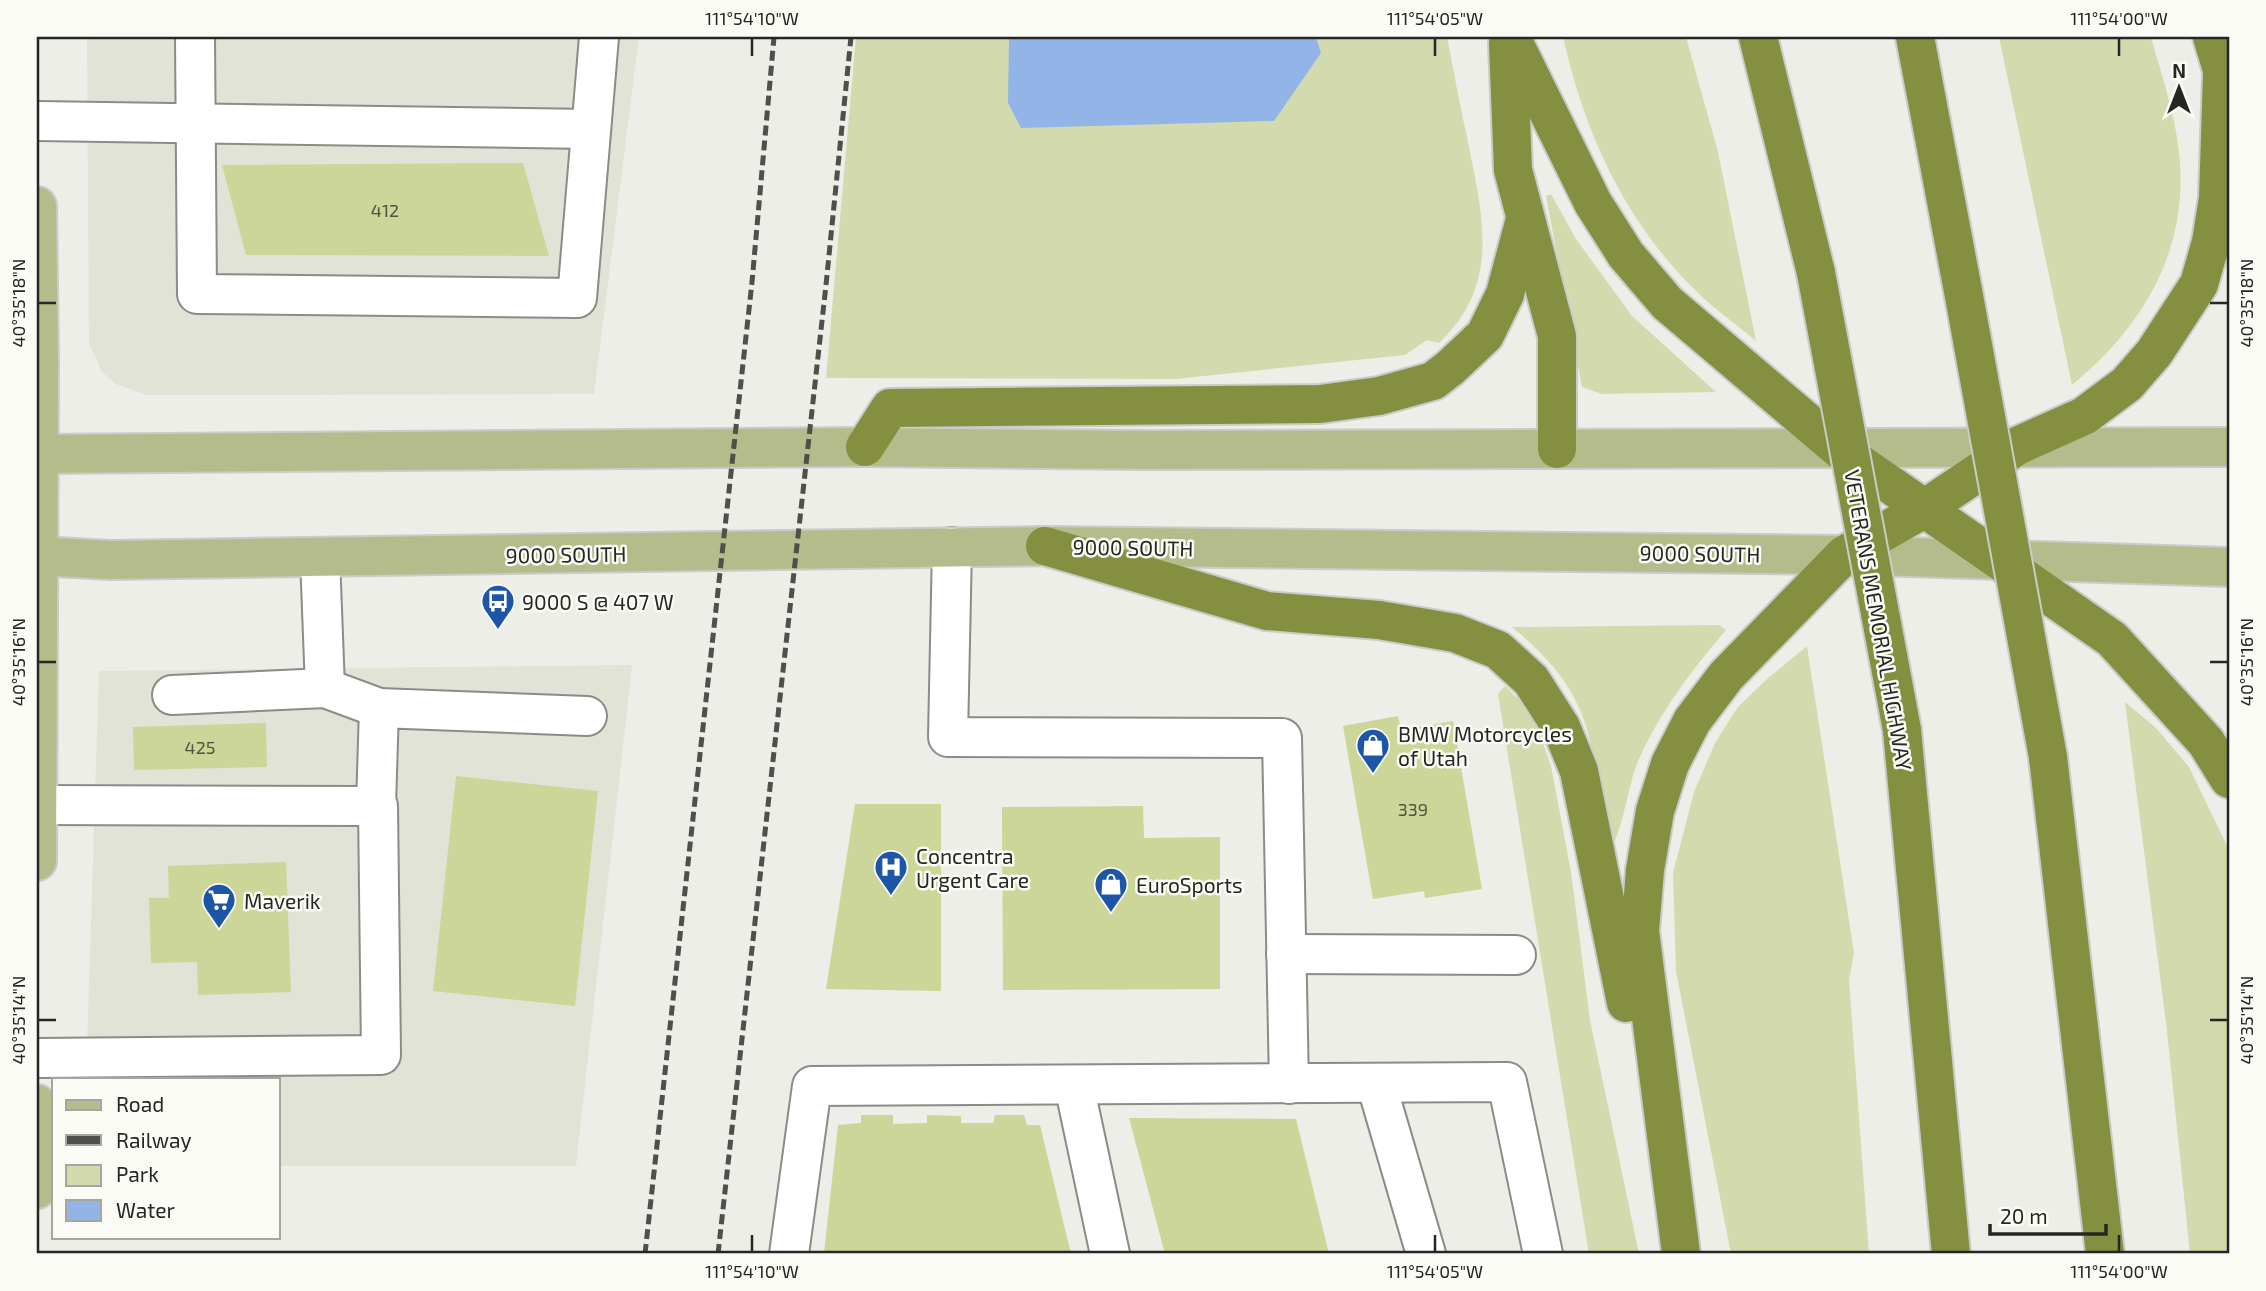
<svg xmlns="http://www.w3.org/2000/svg" width="2266" height="1291" font-family="'Exo 2',sans-serif">
<rect width="100%" height="100%" fill="#eceee7"/>
<g fill="#e0e3d5">
<path d="M 87,37 L 639,37 L 594,394 L 147,395 L 116,384 L 102,372 L 89,343 Z"/>
<path d="M 632,665 L 576,1166 L 278,1166 L 278,1079 L 86,1079 L 99,671 Z"/>
</g>
<g fill="#d3dbae">
<path d="M 856,37 L 1447,37 C 1454,72 1460,107 1468,142 C 1483,217 1501,285 1439,343 L 1427,340 L 1405,355 L 1175,379 L 826,378 Z"/>
<path d="M 1563,37 L 1686,37 L 1718,152 L 1756,341 C 1735,323 1710,306 1691,286 C 1622,216 1584,130 1563,37 Z"/>
<path d="M 1999,37 L 2151,37 C 2161,74 2175,113 2179,152 C 2190,248 2144,326 2072,385 Z"/>
<path d="M 1551,194 L 1576,239 L 1632,316 L 1716,392 L 1602,394 L 1582,387 L 1546,196 Z"/>
<path d="M 1719,625 L 1726,630 C 1692,670 1661,710 1639,759 C 1629,780 1622,833 1612,845 C 1585,743 1603,702 1512,627 Z"/>
<path d="M 1807,646 L 1854,953 L 1849,980 L 1869,1254 L 1731,1254 L 1676,971 L 1673,873 L 1694,792 L 1715,743 L 1738,707 L 1767,679 Z"/>
<path d="M 1505,686 L 1532,713 L 1551,766 L 1571,872 L 1590,1020 L 1639,1254 L 1589,1254 L 1498,694 Z"/>
<path d="M 2125,702 L 2156,728 L 2189,767 L 2229,850 L 2229,1254 L 2190,1254 L 2167,1031 Z"/>
</g>
<path fill="#92b4e7" d="M 1009,37 L 1316,37 L 1321,53 L 1274,121 L 1021,128 L 1008,103 Z"/>
<g fill="#cbd698">
<path d="M 523,163 L 549,256 L 246,255 L 222,165 Z"/>
<path d="M 1398,716 L 1401,730 L 1453,721 L 1482,889 L 1425,898 L 1424,891 L 1373,899 L 1343,726 Z"/>
<path d="M 266,723 L 267,767 L 134,770 L 133,727 Z"/>
<path d="M 456,776 L 598,791 L 575,1006 L 433,991 Z"/>
<path d="M 855,804 L 941,804 L 941,991 L 826,989 Z"/>
<path d="M 1143,806 L 1144,838 L 1220,837 L 1220,989 L 1003,990 L 1002,807 Z"/>
<path d="M 286,862 L 291,992 L 198,995 L 197,962 L 151,963 L 149,898 L 169,898 L 168,866 Z"/>
<path d="M 861,1115 L 893,1115 L 893,1124 L 927,1123 L 927,1115 L 961,1116 L 961,1123 L 993,1123 L 995,1115 L 1024,1115 L 1027,1125 L 1040,1125 L 1071,1254 L 824,1254 L 838,1125 L 861,1123 Z"/>
<path d="M 1129,1118 L 1296,1119 L 1329,1254 L 1165,1254 Z"/>
</g>
<g fill="none" stroke-linecap="round" stroke-linejoin="round">
<defs>
<g id="minor">
<path d="M 195,37 L 197,294 L 577,298 L 599,37"/>
<path d="M 37,121 L 591,129"/>
<path d="M 952,547 L 948,737 L 1282,738 L 1289,1084"/>
<path d="M 320,557 L 325,688 L 379,708"/>
<path d="M 172,695 L 325,688"/>
<path d="M 376,806 L 379,708 L 587,716"/>
<path d="M 1286,954 L 1516,955"/>
<path d="M 37,1058 L 381,1055 L 378,806 L 37,805"/>
<path d="M 1376,1083 L 1426,1254"/>
<path d="M 1074,1085 L 1110,1254"/>
<path d="M 789,1254 L 812,1086 L 1507,1082 L 1543,1254"/>
</g>
<g id="major">
<path d="M 37,206 L 39,365 L 37,861"/>
<path d="M 37,454 L 865,447 L 1143,450 L 2229,447"/>
<path d="M 37,556 L 111,560 L 1045,546 L 1844,555 L 2229,567"/>
<path d="M 37,1104 L 37,1189"/>
</g>
<g id="highway">
<path d="M 1511,37 L 1593,203 L 1626,255 L 1667,303 L 1839,449 L 2112,639 L 2206,742 L 2229,779"/>
<path d="M 1758,37 L 1816,273"/>
<path d="M 1915,37 L 1964,296"/>
<path d="M 2212,37 L 2229,93"/>
<path d="M 1508,44 L 1513,170 L 1557,336 L 1557,449"/>
<path d="M 865,447 L 890,408 L 1320,404 L 1379,396 L 1433,381 L 1450,368 L 1485,335 L 1505,294 L 1524,223"/>
<path d="M 1045,546 L 1267,611 L 1379,620 L 1455,633 L 1498,650 L 1531,680 L 1561,727 L 1579,771 L 1626,1003"/>
<path d="M 1902,730 L 1951,1254"/>
<path d="M 2048,757 L 2105,1254"/>
<path d="M 1681,1253 L 1640,931 L 1645,870 L 1655,811 L 1670,764 L 1692,721 L 1726,676 L 1844,555 L 1924,509 L 2017,446 L 2084,416 L 2127,384 L 2154,353 L 2199,284 L 2211,242 L 2218,198 L 2222,75"/>
</g>
</defs>
<use href="#minor" stroke="#8a8c86" stroke-width="42"/>
<use href="#major" stroke="#cbcbca" stroke-width="42"/>
<use href="#highway" stroke="#cbcbca" stroke-width="42"/>
<use href="#minor" stroke="#fff" stroke-width="38"/>
<use href="#major" stroke="#b5bc8c" stroke-width="38"/>
<use href="#highway" stroke="#849040" stroke-width="38"/>
<g stroke="#4f504c" stroke-width="5" stroke-dasharray="10 5" stroke-linecap="butt">
<path d="M 645,1254 L 752,282 L 774,37"/>
<path d="M 718,1254 L 826,285 L 851,37"/>
</g>
<defs>
<g id="highway-bridge">
<path d="M 1816,273 L 1902,730"/>
<path d="M 1964,296 L 2048,757"/>
</g>
</defs>
<use href="#highway-bridge" stroke="#cbcbca" stroke-width="42" stroke-linecap="butt"/>
<use href="#highway-bridge" stroke="#849040" stroke-width="38"/>
</g>
<path fill="none" stroke="#262724" stroke-width="2.5" d="M 752,38 L 752,56M 1435,38 L 1435,56M 2119,38 L 2119,56M 38,303 L 56,303M 2210,303 L 2228,303M 38,662 L 56,662M 2210,662 L 2228,662M 38,1020 L 56,1020M 2210,1020 L 2228,1020M 752,1235 L 752,1252M 1435,1235 L 1435,1252M 2119,1235 L 2119,1252"/>
<defs>
<symbol id="bus-pin" viewBox="-11 -11 22 30"><path d="M0 17L-7.5 6A9.5 9.5 0 1 1 7.5 6Z" fill="#1d55a7" stroke="#f9fbf4"/><path d="M-5-6H5V4H4V6H2V4H-2V6H-4V4H-5ZM-3.5-4V0h7V-4ZM-3.5 1.2v1.5H-2V1.2ZM2 1.2v1.5H3.5V1.2Z" fill="#fff"/></symbol>
<symbol id="shop-pin" viewBox="-11 -11 22 30"><path d="M0 17L-7.5 6A9.5 9.5 0 1 1 7.5 6Z" fill="#1d55a7" stroke="#f9fbf4"/><path d="M-5-2.5h2.3a2.7 3.5 0 0 1 5.4 0H5L5.5 6h-11ZM-1.5-2.5h3a1.5 2.3 0 0 0-3 0Z" fill="#fff"/></symbol>
<symbol id="hospital-pin" viewBox="-11 -11 22 30"><path d="M0 17L-7.5 6A9.5 9.5 0 1 1 7.5 6Z" fill="#1d55a7" stroke="#f9fbf4"/><path d="M-5-5h3v3.5h4V-5h3V5h-3V1.5h-4V5h-3Z" fill="#fff"/></symbol>
<symbol id="supermarket-pin" viewBox="-11 -11 22 30"><path d="M0 17L-7.5 6A9.5 9.5 0 1 1 7.5 6Z" fill="#1d55a7" stroke="#f9fbf4"/><path d="M-6-5.5h2.5l.6 2H6L4.5 2H-2.5L-4.4-4H-6ZM-1.5 3.2a1.3 1.3 0 1 0 .1 0ZM3 3.2a1.3 1.3 0 1 0 .1 0Z" fill="#fff"/></symbol>
</defs>
<g fill-rule="evenodd">
<use href="#bus-pin" x="479" y="582" width="38" height="52"/>
<use href="#shop-pin" x="1354" y="726" width="38" height="52"/>
<use href="#hospital-pin" x="872" y="848" width="38" height="52"/>
<use href="#shop-pin" x="1092" y="865" width="38" height="52"/>
<use href="#supermarket-pin" x="200" y="881" width="38" height="52"/>
</g>
<g text-anchor="middle" dominant-baseline="central" stroke-width="5" stroke-linejoin="round" paint-order="stroke">
<g font-size="18" fill="#4f5341">
<text x="385" y="210">412</text>
<text x="200" y="747">425</text>
<text x="1413" y="809">339</text>
</g>
<g font-size="21" fill="#262724" stroke="#f9fbf4">
<text transform="translate(1133 547) rotate(1)">9000 SOUTH</text>
<text transform="translate(1700 553) rotate(1)">9000 SOUTH</text>
<text transform="translate(566 554) rotate(-1)">9000 SOUTH</text>
<text transform="translate(1879 620) rotate(80)">VETERANS MEMORIAL HIGHWAY</text>
</g>
<g font-size="21" fill="#262724" stroke="#f9fbf4" text-anchor="start">
<text x="522" y="601">9000 S @ 407 W</text>
<text x="1398" y="733">BMW Motorcycles<tspan x="1398" dy="24">of Utah</tspan></text>
<text x="916" y="855">Concentra<tspan x="916" dy="24">Urgent Care</tspan></text>
<text x="1136" y="884">EuroSports</text>
<text x="244" y="900">Maverik</text>
</g>
</g>
<rect width="2266" height="1291" fill="none" stroke="#f9fbf4" stroke-width="77"/>
<rect x="52" y="1078" width="228" height="161" fill="#f9fbf4" stroke="#a5a6a1" stroke-width="2"/>
<rect x="66" y="1100" width="35" height="10" fill="#b5bc8c" stroke="#a5a6a1" stroke-width="2"/>
<text x="116" y="1112" font-size="21" fill="#262724">Road</text>
<rect x="66" y="1135" width="35" height="10" fill="#4f504c" stroke="#a5a6a1" stroke-width="2"/>
<text x="116" y="1148" font-size="21" fill="#262724">Railway</text>
<rect x="66" y="1165" width="35" height="21" fill="#d3dbae" stroke="#a5a6a1" stroke-width="2"/>
<text x="116" y="1182" font-size="21" fill="#262724">Park</text>
<rect x="66" y="1200" width="35" height="21" fill="#92b4e7" stroke="#a5a6a1" stroke-width="2"/>
<text x="116" y="1218" font-size="21" fill="#262724">Water</text>
<g transform="translate(2179 88)" stroke="#f9fbf4" stroke-width="5" paint-order="stroke">
<path d="M0-5L12 26L0 18L-12 26Z" fill="#262724"/>
<text y="-10" font-size="19" font-weight="bold" text-anchor="middle" fill="#262724">N</text>
</g>
<path d="M1990 1224v10h116v-10" fill="none" stroke="#262724" stroke-width="3.5"/>
<text x="2000" y="1224" font-size="21" fill="#262724" stroke="#f9fbf4" stroke-width="5" paint-order="stroke">20 m</text>
<rect x="38" y="38" width="2190" height="1214" fill="none" stroke="#262724" stroke-width="2.5"/>
<g font-size="18" text-anchor="middle" fill="#262724">
<text x="752" y="25">111°54'10"W</text>
<text x="1435" y="25">111°54'05"W</text>
<text x="2119" y="25">111°54'00"W</text>
<text transform="translate(19 303) rotate(-90)" y="6">40°35'18"N</text>
<text transform="translate(2247 303) rotate(-90)" y="6">40°35'18"N</text>
<text transform="translate(19 662) rotate(-90)" y="6">40°35'16"N</text>
<text transform="translate(2247 662) rotate(-90)" y="6">40°35'16"N</text>
<text transform="translate(19 1020) rotate(-90)" y="6">40°35'14"N</text>
<text transform="translate(2247 1020) rotate(-90)" y="6">40°35'14"N</text>
<text x="752" y="1278">111°54'10"W</text>
<text x="1435" y="1278">111°54'05"W</text>
<text x="2119" y="1278">111°54'00"W</text>
</g>
</svg>
